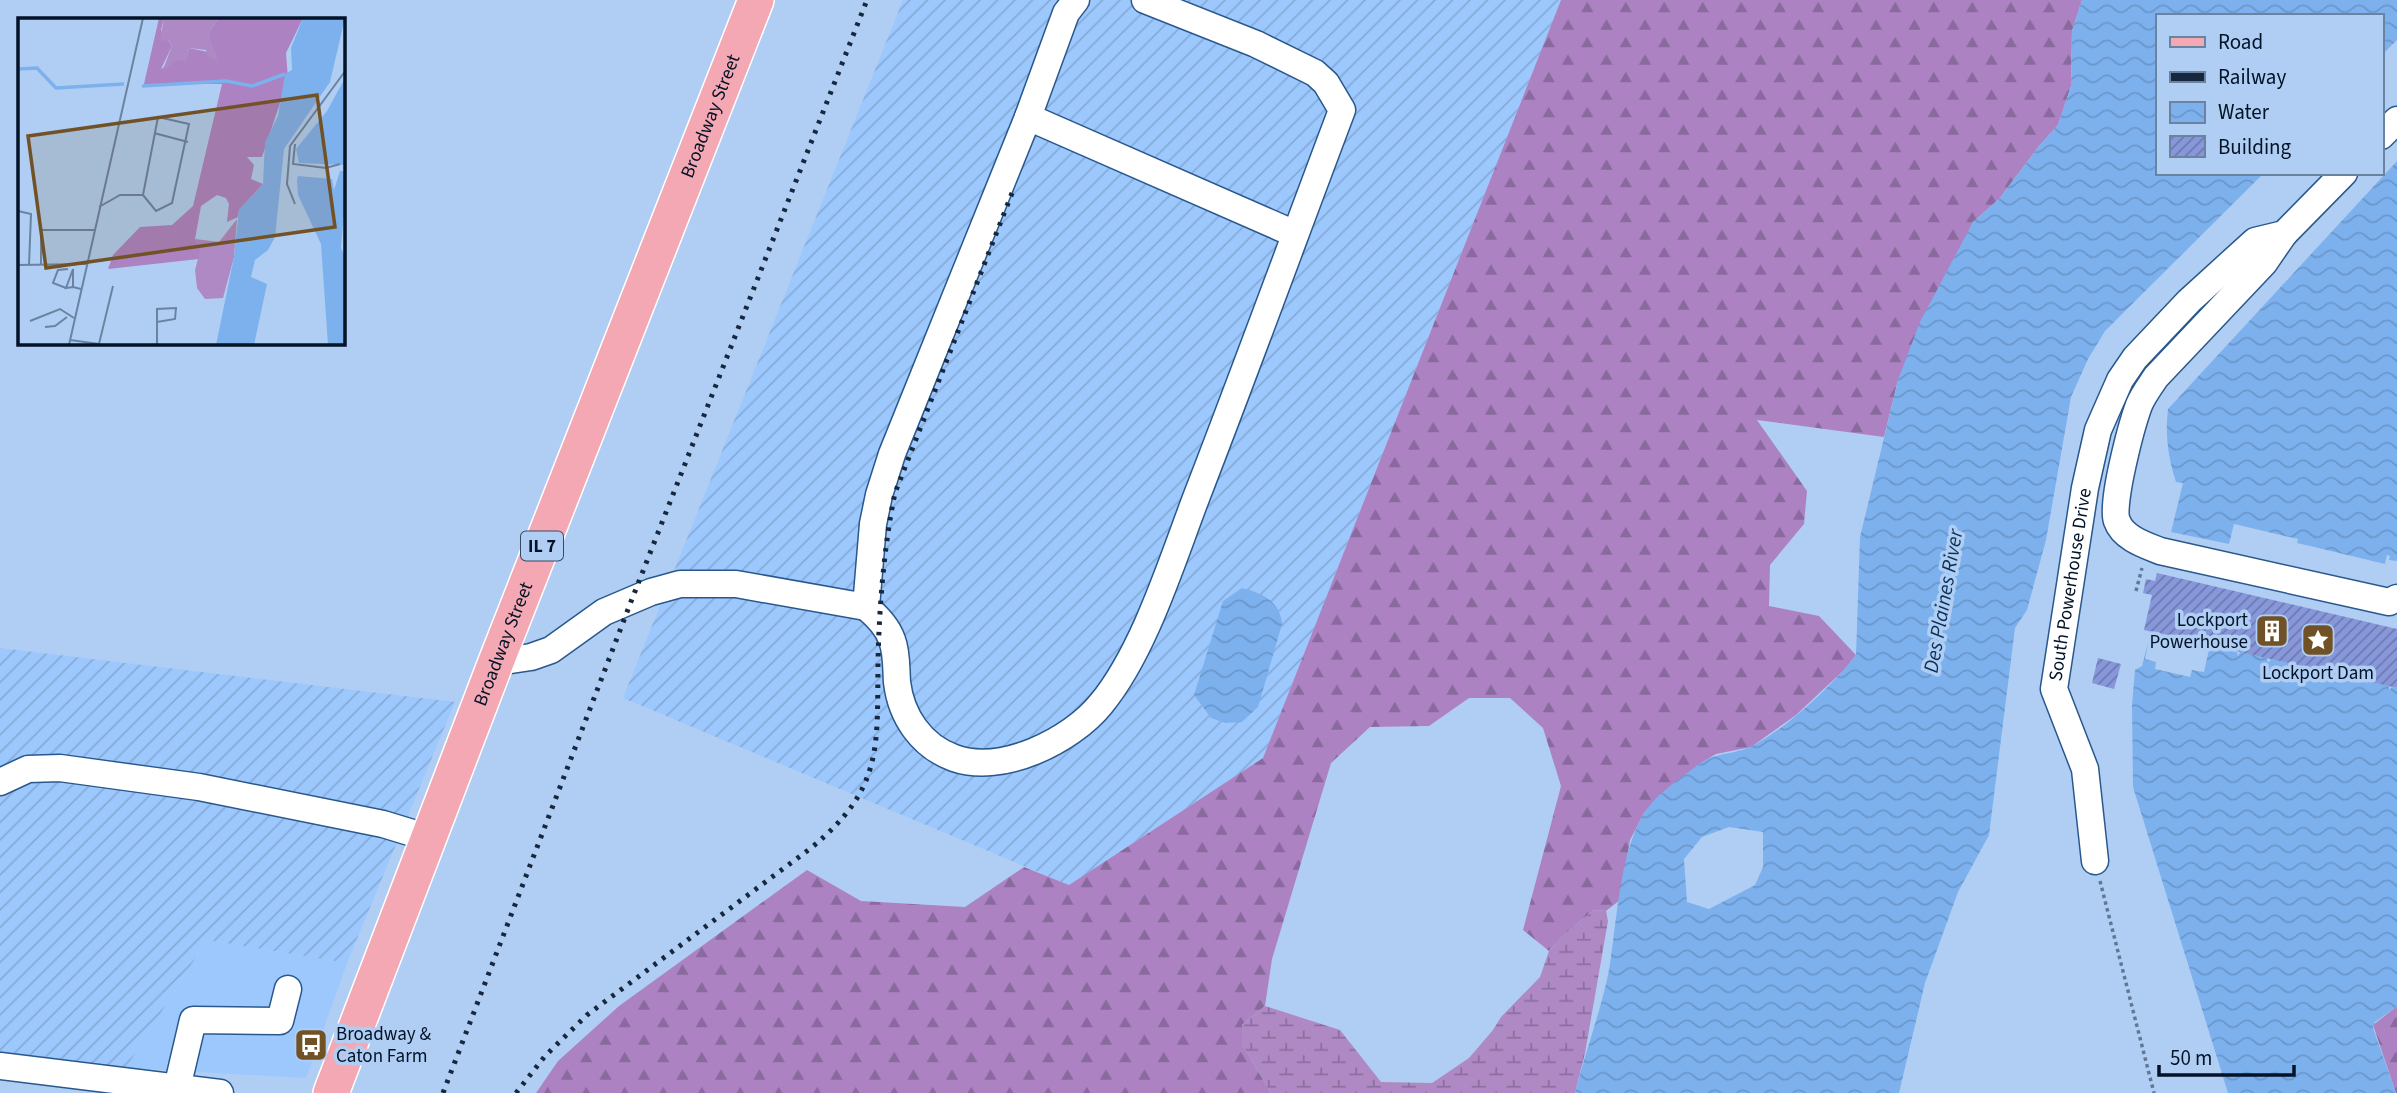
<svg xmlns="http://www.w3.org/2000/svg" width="2397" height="1093" font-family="'Source Sans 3',sans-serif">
<defs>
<pattern id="industrial-furrows" width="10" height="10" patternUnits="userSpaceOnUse" patternTransform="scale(1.75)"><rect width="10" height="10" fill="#9cc8fd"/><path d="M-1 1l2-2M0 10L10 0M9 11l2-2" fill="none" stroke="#85abd9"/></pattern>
<pattern id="forest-firs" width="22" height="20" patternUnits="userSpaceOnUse" patternTransform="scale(1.75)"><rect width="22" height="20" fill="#ac82c3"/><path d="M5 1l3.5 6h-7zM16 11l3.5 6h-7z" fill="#8a699e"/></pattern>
<pattern id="wetland-marsh" width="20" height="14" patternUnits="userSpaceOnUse" patternTransform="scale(1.75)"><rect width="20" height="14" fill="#af89c4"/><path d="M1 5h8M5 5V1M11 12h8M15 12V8" fill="none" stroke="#8c6f9f"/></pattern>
<pattern id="water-waves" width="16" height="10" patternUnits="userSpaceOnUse" patternTransform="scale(1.75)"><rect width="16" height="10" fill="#7db1ee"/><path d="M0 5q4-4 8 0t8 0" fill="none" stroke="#6a97cc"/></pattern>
<pattern id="building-hatch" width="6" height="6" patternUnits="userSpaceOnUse" patternTransform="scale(1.75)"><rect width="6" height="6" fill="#8797da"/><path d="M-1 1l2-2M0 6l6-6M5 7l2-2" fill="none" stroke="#6c7ab1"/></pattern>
</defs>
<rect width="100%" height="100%" fill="#b0cef3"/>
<path fill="#9cc8fd" d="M 207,940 L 347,963 L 306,1078 L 126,1068 Z"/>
<g fill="url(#industrial-furrows)">
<path d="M 903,0 L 1561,0 L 1263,758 L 1069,885 L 623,698 Z"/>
<path d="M 0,648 L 455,702 L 347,963 L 207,940 L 126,1068 L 0,1053 Z"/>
</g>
<g fill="url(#forest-firs)">
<path d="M 1561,0 L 2082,0 L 2072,31 L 2071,86 L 2058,125 L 2039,146 L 1999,199 L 1973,222 L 1898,380 L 1884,437 L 1757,420 L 1807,491 L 1804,524 L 1770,565 L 1769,606 L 1819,616 L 1856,655 L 1844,670 L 1796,715 L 1751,747 L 1716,754 L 1701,763 L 1662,794 L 1644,813 L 1630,840 L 1620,900 L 1606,911 L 1594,910 L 1566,933 L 1549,951 L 1523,930 L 1561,786 L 1543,728 L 1510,698 L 1469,698 L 1429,726 L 1370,727 L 1331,763 L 1272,959 L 1265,1006 L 1242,1025 L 1242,1044 L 1271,1093 L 536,1093 L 558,1061 L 619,1006 L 807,870 L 861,901 L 965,907 L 1024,867 L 1069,885 L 1263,758 Z"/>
<path d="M 2397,1006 L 2397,1093 L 2396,1093 L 2373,1025 Z"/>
</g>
<path fill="url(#wetland-marsh)" d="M 1594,910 L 1606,911 L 1608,921 L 1585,1053 L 1575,1093 L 1271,1093 L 1242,1044 L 1242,1025 L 1265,1006 L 1340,1030 L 1381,1082 L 1432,1083 L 1469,1058 L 1493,1030 L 1501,1017 L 1540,977 L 1549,951 L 1566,933 Z"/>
<g fill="url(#water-waves)" fill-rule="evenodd">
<path d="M 2082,0 L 2397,0 L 2397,40 L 2381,56 L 2381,16 L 2157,16 L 2157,173 L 2264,173 L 2105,331 L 2088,359 L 2071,397 L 2046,540 L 2027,610 L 2015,628 L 1989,835 L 1958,892 L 1925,983 L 1899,1093 L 1575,1093 C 1585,1052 1601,1011 1609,970 C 1617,923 1619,855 1643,815 C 1655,795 1679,779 1698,765 C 1714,752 1734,755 1752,746 C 1787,728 1832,686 1856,655 L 1860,537 L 1898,380 L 1920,322 L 1973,222 L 1999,199 L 2039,146 L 2058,125 L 2071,86 L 2072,31 ZM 1729,827 L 1763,832 L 1763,867 L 1755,885 L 1709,909 L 1687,902 L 1684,859 L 1702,837 Z"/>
<path d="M 2397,161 L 2397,561 L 2389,560 L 2390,556 L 2387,555 L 2385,564 L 2310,546 L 2297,543 L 2298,539 L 2234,524 L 2229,544 L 2171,532 L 2183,483 L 2176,482 C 2168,457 2165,435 2168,409 Z"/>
<path d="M 1242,588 C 1262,593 1280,601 1282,624 L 1258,707 L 1242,722 L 1225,723 L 1211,718 L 1194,695 L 1223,601 Z"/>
<path d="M 2151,632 L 2209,648 L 2210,645 L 2237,652 L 2238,656 L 2240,652 L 2267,658 L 2268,663 L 2271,659 L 2297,665 L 2299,669 L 2301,666 L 2328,672 L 2329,676 L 2331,673 L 2358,679 L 2359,683 L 2362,680 L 2389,686 L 2389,690 L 2392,687 L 2397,688 L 2397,1006 L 2375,1022 L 2373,1028 L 2396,1093 L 2228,1093 L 2133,787 L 2132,705 L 2135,670 L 2142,666 Z"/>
</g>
<path fill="#b0cef3" d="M 2151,632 L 2210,645 L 2204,672 L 2192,670 L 2190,677 L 2155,669 L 2156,662 L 2145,659 Z"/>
<g fill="url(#building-hatch)">
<path d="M 2157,573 L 2397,629 L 2397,688 L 2144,630 L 2152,595 L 2143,593 L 2146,579 L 2155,581 Z"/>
<path d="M 2098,658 L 2121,664 L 2114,689 L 2092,683 Z"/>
</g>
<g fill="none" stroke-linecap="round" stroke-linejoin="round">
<defs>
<g id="minor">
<path d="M 1028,117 L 1295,234"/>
<path d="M 2381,136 L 2397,120"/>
<path d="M 2284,234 L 2264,263 L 2156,377 C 2150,386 2143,395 2139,405 C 2132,424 2110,505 2117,521 C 2123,538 2145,545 2160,551 L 2389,602 L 2397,598"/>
<path d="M 866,607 C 877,616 887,626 892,640 C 897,653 896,668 897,682 C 901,716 921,746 954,758 C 1002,775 1071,741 1101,704 C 1144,652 1172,561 1196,498 C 1246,369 1293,240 1342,110 L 1326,83 L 1315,73 L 1256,44 L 1145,0"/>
<path d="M 496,662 L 531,657 L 551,650 L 604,612 L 651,592 L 680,584 L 736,584 L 866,607 L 873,524 L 879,495 L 892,454 L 1028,117 L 1066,13 L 1076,0"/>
<path d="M 0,782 L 28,769 L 60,768 L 199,787 L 383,824 L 429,838"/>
<path id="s1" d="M 2095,861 L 2085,769 L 2054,689 L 2085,488 L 2098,430 L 2120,380 L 2135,358 L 2189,301 L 2255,241 L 2284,234 L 2344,173"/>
<path d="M 0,1066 L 220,1093"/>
<path d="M 177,1088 L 193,1020 L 280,1021 L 288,989"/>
</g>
<g id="major">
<path id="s2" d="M 331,1093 L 496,662 L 756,0"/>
</g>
</defs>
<use href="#minor" stroke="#29588d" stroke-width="29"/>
<use href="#major" stroke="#fff" stroke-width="38"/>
<g stroke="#607896" stroke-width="3.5" stroke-dasharray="3.5 3.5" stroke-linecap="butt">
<path d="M 2136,591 L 2142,568"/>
<path d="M 2100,881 L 2154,1093"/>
</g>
<use href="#minor" stroke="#fff" stroke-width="26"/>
<use href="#major" stroke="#f4a8b3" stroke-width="35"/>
<g stroke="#16273e" stroke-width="5" stroke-dasharray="3.5 7" stroke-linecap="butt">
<path d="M 443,1093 L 632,599 L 867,0"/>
<path d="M 516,1093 L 545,1056 L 587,1015 L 811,848 C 883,789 877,748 878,663 C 879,609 884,545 895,493 L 1014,188"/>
</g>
</g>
<defs>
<symbol id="building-square" viewBox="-11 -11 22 22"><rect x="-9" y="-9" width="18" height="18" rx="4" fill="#715227" stroke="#b0cef3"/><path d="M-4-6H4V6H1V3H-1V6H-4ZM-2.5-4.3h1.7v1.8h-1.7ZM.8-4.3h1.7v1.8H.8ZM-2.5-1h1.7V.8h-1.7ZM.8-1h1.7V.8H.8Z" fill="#fff"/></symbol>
<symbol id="sight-square" viewBox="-11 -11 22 22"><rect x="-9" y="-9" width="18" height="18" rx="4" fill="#715227" stroke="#b0cef3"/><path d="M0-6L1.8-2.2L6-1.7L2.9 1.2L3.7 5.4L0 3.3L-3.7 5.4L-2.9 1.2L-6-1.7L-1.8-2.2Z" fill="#fff"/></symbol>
<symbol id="bus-square" viewBox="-11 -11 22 22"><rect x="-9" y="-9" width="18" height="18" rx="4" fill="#715227" stroke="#b0cef3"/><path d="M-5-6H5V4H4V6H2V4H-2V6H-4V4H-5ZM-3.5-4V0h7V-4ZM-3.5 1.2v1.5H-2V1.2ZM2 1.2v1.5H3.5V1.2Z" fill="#fff"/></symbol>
</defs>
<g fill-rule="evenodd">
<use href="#building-square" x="2253" y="612" width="38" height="38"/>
<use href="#sight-square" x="2299" y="621" width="38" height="38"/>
<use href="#bus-square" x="292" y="1026" width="38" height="38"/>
</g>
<g text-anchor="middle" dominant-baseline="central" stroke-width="7" stroke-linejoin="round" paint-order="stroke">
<rect fill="#b0cef3" stroke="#364a64" stroke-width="2" x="521" y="531.5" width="42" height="29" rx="5"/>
<g font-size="18" font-weight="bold" fill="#021227">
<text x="542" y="546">IL 7</text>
</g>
<g font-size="19" fill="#021227" stroke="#b0cef3">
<text stroke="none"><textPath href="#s2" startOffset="1048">Broadway Street</textPath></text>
<text stroke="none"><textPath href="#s1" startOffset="284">South Powerhouse Drive</textPath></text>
<text stroke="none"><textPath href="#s2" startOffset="481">Broadway Street</textPath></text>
</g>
<g font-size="19" fill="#021227" stroke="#b0cef3" text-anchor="end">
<text x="2248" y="620">Lockport<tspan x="2248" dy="22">Powerhouse</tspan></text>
<text x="2318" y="673" text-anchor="middle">Lockport Dam</text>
<text x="336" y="1034" text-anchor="start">Broadway &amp;<tspan x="336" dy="22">Caton Farm</tspan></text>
</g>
<g font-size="21" font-style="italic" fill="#0a2f55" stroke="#b0cef3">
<text transform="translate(1943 601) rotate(-80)">Des Plaines River</text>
</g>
</g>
<g transform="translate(18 18)">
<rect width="327" height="327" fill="#b0cef3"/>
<path d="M 141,0 L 146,0 L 143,12 L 154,28 L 143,51 L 159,41 L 168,42 L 171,30 L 190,34 L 194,29 L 190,15 L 201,0 L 285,0 L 268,35 L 270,61 L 244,139 L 229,139 L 236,147 L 233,161 L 245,166 L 221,192 L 220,199 L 209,204 L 211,186 L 208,180 L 199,177 L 183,188 L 177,221 L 183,230 L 181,241 L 90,251 L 95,237 L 122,209 L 154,207 L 175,188 L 204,66 L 126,66 Z" fill="#ac82c3"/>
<path d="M 146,0 L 201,0 L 190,15 L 200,42 L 191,40 L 188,32 L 171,30 L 168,44 L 159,41 L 144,54 L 154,28 L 150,22 L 142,23 ZM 219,201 L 216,239 L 205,280 L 187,281 L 179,270 L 177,252 L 183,230 L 177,221 L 201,224 Z" fill="#af89c4"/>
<path d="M 285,0 L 327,0 L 312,64 L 266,131 L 257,219 L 250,232 L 237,242 L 233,259 L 249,266 L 236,327 L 198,327 L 216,239 L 221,192 L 245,166 L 247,124 L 260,98 L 267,56 L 274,52 L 273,30 ZM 327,60 L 327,147 L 281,145 L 278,131 L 309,93 ZM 322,153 L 326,153 L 328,170 L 323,230 L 328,240 L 327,327 L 310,327 L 303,226 L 280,177 L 279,163 L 280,158 L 314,161 L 316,172 Z" fill="#7db1ee"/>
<path fill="none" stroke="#7db1ee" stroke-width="3.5" d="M 0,51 L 19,50 L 38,70 L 106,66M 124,68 L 208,63 L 234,68 L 267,56"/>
<path fill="none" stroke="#6a83a1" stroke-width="2" d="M 136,115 L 170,124M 277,126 L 275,146 L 308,150 L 322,146M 277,186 L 269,166 L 272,128 L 328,52M 81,189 L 102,177 L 125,177 L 140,99 L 171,106 L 154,185 L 138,193 L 125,177M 0,193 L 13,196 L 11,247M 0,247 L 68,246M 23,247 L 23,212 L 76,212M 55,269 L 48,270 L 55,251 L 55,269 L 63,271M 48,270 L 35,265 L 40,252 L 50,251M 12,303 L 42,291 L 56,300M 139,304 L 157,301 L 158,290 L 139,291 L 139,327M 27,309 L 37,308 L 49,299M 52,322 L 81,326 L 95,268M 51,327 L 125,0"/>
<path fill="#715227" fill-opacity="0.15" stroke="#715227" stroke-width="3.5" d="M 299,77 L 317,209 L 28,250 L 10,118 Z"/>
<rect width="327" height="327" fill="none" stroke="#021227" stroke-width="3.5"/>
</g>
<rect x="2156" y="14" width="228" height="161" fill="#b0cef3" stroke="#6a83a1" stroke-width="2"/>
<rect x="2170" y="37" width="35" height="10" fill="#f4a8b3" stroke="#6a83a1" stroke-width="2"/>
<text x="2218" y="49" font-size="21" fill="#021227">Road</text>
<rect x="2170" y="72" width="35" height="10" fill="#16273e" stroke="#6a83a1" stroke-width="2"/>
<text x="2218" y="84" font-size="21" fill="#021227">Railway</text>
<rect x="2170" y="102" width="35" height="21" fill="url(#water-waves)" stroke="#6a83a1" stroke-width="2"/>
<text x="2218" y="119" font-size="21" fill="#021227">Water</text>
<rect x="2170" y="136" width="35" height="21" fill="url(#building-hatch)" stroke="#6a83a1" stroke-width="2"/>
<text x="2218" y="154" font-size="21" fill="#021227">Building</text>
<path d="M2159 1065v10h135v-10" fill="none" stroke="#021227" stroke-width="3.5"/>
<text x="2170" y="1065" font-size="21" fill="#021227" stroke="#b0cef3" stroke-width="5" paint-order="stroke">50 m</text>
</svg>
